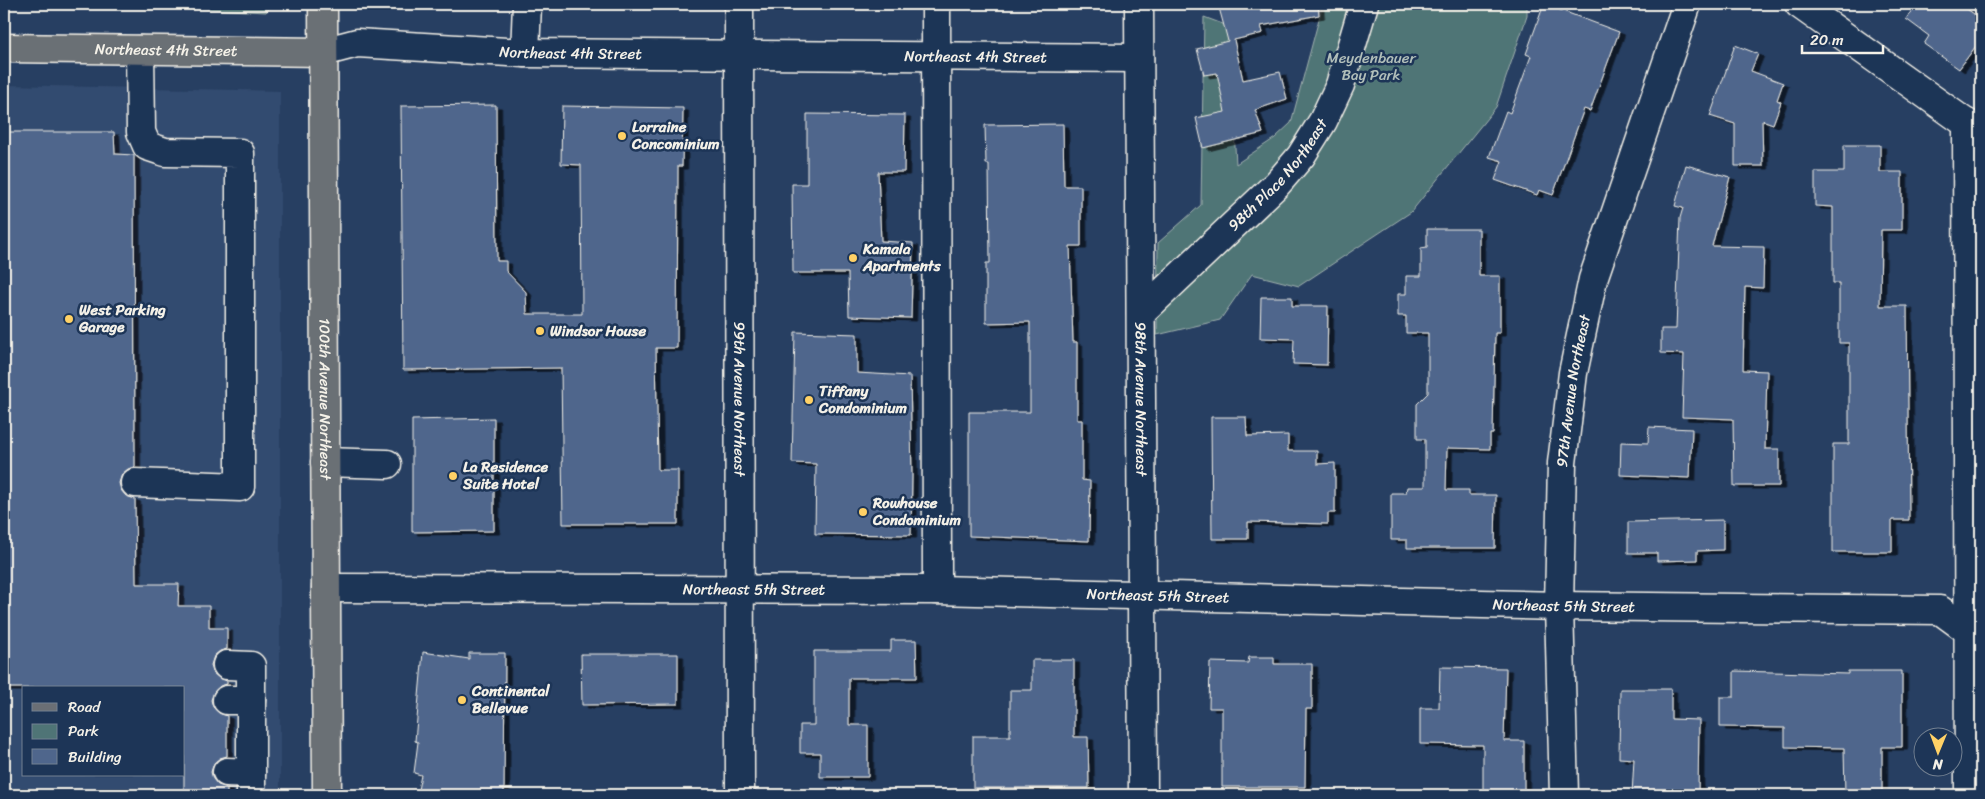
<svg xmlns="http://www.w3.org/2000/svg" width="1985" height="799" font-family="Sriracha,sans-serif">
<defs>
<filter id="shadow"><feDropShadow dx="5.5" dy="3" stdDeviation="0" flood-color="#0009"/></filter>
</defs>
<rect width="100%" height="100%" fill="#273f62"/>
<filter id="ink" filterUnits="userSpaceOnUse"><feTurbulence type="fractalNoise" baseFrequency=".02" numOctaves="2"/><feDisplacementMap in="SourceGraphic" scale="10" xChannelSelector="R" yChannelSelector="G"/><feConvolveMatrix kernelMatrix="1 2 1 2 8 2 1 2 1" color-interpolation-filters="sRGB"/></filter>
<g filter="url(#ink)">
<path fill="#334b6f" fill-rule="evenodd" d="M 4,85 L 280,91 L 280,795 L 4,795 ZM 24,688 L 184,688 L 184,775 L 24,775 Z"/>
<g fill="#4f7476" stroke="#a2b2af">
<path d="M 192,4 L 274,4 L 266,12 L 192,8 Z"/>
<path d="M 1323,4 L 1527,4 L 1527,16 L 1496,107 L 1411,212 L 1299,286 L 1252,274 L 1220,320 L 1157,335 L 1158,243 L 1201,205 L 1204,17 L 1228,26 L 1236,164 L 1275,138 L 1291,123 Z"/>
</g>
<g fill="#4f668c" stroke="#f4f1e8" filter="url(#shadow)">
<path d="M 1218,4 L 1318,4 L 1319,15 L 1261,26 L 1263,33 L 1234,40 L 1243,80 L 1280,72 L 1287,99 L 1255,110 L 1263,133 L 1203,148 L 1196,118 L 1225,112 L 1217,73 L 1204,75 L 1197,49 L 1228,41 Z"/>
<path d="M 1544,4 L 1619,32 L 1590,111 L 1584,109 L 1553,195 L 1539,190 L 1537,195 L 1495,180 L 1502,161 L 1489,157 L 1506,111 L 1510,113 L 1531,56 L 1526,54 Z"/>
<path d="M 1916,4 L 1960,4 L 1981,19 L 1981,39 L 1959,69 L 1924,44 L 1929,36 L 1906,19 Z"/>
<path d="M 1735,45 L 1758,54 L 1751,71 L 1783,83 L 1777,100 L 1781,102 L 1773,124 L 1762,120 L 1763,166 L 1735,166 L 1735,124 L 1710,116 Z"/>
<path d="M 496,105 L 497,261 L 506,261 L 506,271 L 526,292 L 527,314 L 582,314 L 581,165 L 561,164 L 562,106 L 683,108 L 682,166 L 678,166 L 677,348 L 656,348 L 658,470 L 678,470 L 678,524 L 563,524 L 561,368 L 403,370 L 401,106 Z"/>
<path d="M 807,114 L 905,115 L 904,172 L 878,172 L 881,241 L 913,243 L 911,318 L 849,316 L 848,273 L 793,273 L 792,184 L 807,184 Z"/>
<path d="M 1063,124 L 1064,186 L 1081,186 L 1081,246 L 1070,246 L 1073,342 L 1077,342 L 1077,420 L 1082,420 L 1082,480 L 1090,481 L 1089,541 L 969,536 L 969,412 L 1030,412 L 1030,322 L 986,323 L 986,263 L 990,263 L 989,164 L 986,164 L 985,125 Z"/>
<path d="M 4,132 L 114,132 L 115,154 L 134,155 L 135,467 L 128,469 L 122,474 L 119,483 L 121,490 L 126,496 L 135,499 L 136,584 L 179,584 L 178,606 L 209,606 L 209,628 L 227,628 L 227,649 L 220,651 L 214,656 L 211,665 L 213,673 L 219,678 L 227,681 L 227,684 L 220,686 L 214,692 L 211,700 L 213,707 L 219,713 L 227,716 L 227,756 L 220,758 L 214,763 L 211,772 L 213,779 L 218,785 L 227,788 L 227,795 L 184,795 L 184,688 L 4,688 Z"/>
<path d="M 1844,145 L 1880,145 L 1880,172 L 1902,172 L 1902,230 L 1881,230 L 1880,306 L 1907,306 L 1909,520 L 1892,520 L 1892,552 L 1833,552 L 1833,444 L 1849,444 L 1849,343 L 1839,343 L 1839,283 L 1833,283 L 1833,207 L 1815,206 L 1815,172 L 1844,172 Z"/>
<path d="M 1686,165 L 1730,177 L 1712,246 L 1764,247 L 1763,288 L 1745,287 L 1743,370 L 1767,371 L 1765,449 L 1779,449 L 1779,486 L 1734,486 L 1733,419 L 1682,417 L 1684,354 L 1661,353 L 1661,329 L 1676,329 L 1680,218 L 1683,208 L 1675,206 Z"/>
<path d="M 1427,229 L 1479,229 L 1479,276 L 1500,276 L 1500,333 L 1495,333 L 1493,434 L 1490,434 L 1490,449 L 1447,448 L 1446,490 L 1469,490 L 1469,495 L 1496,495 L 1495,548 L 1407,548 L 1407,540 L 1391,540 L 1391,493 L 1406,493 L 1407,487 L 1425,487 L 1425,439 L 1417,439 L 1417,404 L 1428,393 L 1428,333 L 1406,333 L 1406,316 L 1398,316 L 1398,294 L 1406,294 L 1406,276 L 1421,276 L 1421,248 L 1427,247 Z"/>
<path d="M 1261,297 L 1292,297 L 1292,306 L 1328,306 L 1327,365 L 1293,364 L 1294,339 L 1260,338 Z"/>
<path d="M 795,332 L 857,334 L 857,373 L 910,376 L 912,476 L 911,535 L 815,534 L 816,464 L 792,463 Z"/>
<path d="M 1211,417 L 1246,417 L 1247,436 L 1288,435 L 1288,451 L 1317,451 L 1317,464 L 1335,463 L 1335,513 L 1328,513 L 1328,524 L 1248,522 L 1248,539 L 1212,539 Z"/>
<path d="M 494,418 L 494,531 L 412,532 L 412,420 Z"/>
<path d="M 1649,427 L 1692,429 L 1690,478 L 1620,475 L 1621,442 L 1648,443 Z"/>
<path d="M 1723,520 L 1723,550 L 1697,551 L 1697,560 L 1657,561 L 1657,553 L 1628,553 L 1628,522 Z"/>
<path d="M 891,640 L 916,640 L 917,678 L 849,678 L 849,725 L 868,725 L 868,777 L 820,777 L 820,753 L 800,753 L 800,725 L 814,725 L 814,651 L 891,651 Z"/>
<path d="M 423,652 L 469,659 L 469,653 L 505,653 L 504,795 L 417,795 L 421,775 L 414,773 L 418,742 L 415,741 Z"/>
<path d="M 581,654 L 678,654 L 678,704 L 582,705 Z"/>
<path d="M 1249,657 L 1274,657 L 1274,664 L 1312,664 L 1312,709 L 1306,709 L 1305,787 L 1222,787 L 1222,708 L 1209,708 L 1210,662 L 1248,663 Z"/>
<path d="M 1032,660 L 1074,660 L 1074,737 L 1088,737 L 1089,788 L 973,788 L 973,736 L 1010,736 L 1010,690 L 1032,690 Z"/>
<path d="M 1440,667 L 1506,668 L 1504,741 L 1524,741 L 1524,795 L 1483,795 L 1483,745 L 1420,744 L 1420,708 L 1439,708 Z"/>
<path d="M 1734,671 L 1848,674 L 1848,671 L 1902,671 L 1902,747 L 1882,747 L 1882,795 L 1845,795 L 1844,748 L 1785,747 L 1785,728 L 1720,727 L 1720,697 L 1734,697 Z"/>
<path d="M 1620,689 L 1671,689 L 1671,719 L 1699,720 L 1698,795 L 1632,795 L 1634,759 L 1619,758 Z"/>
</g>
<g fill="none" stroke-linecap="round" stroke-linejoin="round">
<defs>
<g id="minor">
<path id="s1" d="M 739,4 L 740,795"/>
<path d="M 936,4 L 937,590"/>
<path id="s2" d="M 1139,4 L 1143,795"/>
<path d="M 1799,4 L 1980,133"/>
<path id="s3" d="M 323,52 L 357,43 L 525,53 L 1139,58"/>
<path d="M 525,53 L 527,4"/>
<path d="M 1967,123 L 1969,795"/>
<path id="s4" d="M 1141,313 L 1277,184 L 1301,156 L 1323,121 L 1340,85 L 1364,4"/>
<path d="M 325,462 L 387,464"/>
<path d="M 135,483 L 240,487 L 240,153 L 165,152 L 147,146 L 141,132 L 140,50"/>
<path id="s5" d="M 326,588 L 937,590 L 1559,606 L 1940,610 L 1981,640"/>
<path d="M 227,665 L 251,666 L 251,795"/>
<path d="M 227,700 L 251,700"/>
<path d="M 227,772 L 251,773"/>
<path id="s6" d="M 1564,795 L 1559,606 L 1562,463 L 1573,373 L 1593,279 L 1687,4"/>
</g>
<g id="major">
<path id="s7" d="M 323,4 L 327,795"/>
<path id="s8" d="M 4,48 L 323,52"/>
</g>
</defs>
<use href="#minor" stroke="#f4f1e8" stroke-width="31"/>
<use href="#major" stroke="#f4f1e8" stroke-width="31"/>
<use href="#minor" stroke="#1d3557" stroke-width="28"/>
<use href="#major" stroke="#6b6f75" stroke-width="28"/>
</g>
</g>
<g fill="#ffd166" stroke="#1d3557" stroke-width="2">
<circle cx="622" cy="136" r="5"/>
<circle cx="853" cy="258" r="5"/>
<circle cx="69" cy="319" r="5"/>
<circle cx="540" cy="331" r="5"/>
<circle cx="809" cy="400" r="5"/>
<circle cx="453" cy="476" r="5"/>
<circle cx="863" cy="512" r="5"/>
<circle cx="462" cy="700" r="5"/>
</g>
<g text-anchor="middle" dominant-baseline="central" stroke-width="5" stroke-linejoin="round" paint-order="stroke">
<g font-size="15" fill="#f4f1e8" stroke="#1d3557">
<text stroke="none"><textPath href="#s8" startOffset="162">Northeast 4th Street</textPath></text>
<text stroke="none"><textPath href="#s3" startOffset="249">Northeast 4th Street</textPath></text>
<text stroke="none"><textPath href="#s3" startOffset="654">Northeast 4th Street</textPath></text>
<text stroke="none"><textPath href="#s4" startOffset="195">98th Place Northeast</textPath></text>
<text stroke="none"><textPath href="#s6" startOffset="405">97th Avenue Northeast</textPath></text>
<text stroke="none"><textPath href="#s2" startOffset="395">98th Avenue Northeast</textPath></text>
<text stroke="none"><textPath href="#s7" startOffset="395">100th Avenue Northeast</textPath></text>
<text stroke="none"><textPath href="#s1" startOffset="395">99th Avenue Northeast</textPath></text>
<text stroke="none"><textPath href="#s5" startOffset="428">Northeast 5th Street</textPath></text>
<text stroke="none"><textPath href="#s5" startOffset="832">Northeast 5th Street</textPath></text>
<text stroke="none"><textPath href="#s5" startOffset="1238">Northeast 5th Street</textPath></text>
</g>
<g font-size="15" fill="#b2bfba" stroke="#1d3557">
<text x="1371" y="58">Meydenbauer<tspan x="1371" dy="17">Bay Park</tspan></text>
</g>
<g font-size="15" font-weight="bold" fill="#f4f1e8" stroke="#1d3557" text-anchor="start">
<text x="632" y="127">Lorraine<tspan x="632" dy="17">Concominium</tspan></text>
<text x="863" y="249">Kamala<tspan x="863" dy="17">Apartments</tspan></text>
<text x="79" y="310">West Parking<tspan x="79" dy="17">Garage</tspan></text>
<text x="550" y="331">Windsor House</text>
<text x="819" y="391">Tiffany<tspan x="819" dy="17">Condominium</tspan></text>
<text x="463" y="467">La Residence<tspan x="463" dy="17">Suite Hotel</tspan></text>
<text x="873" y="503">Rowhouse<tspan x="873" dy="17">Condominium</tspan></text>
<text x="472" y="691">Continental<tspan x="472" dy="17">Bellevue</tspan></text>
</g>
</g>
<rect width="1985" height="799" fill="none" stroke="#1d3557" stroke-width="20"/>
<rect x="10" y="10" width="1965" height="779" fill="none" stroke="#f4f1e8" stroke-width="2" filter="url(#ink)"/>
<rect x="22" y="686" width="162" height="90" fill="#1d3557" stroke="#738091"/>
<rect x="32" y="703" width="25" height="8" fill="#6b6f75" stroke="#738091"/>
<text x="68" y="712" font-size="15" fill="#f4f1e8">Road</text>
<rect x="32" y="724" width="25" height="15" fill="#4f7476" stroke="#738091"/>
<text x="68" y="736" font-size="15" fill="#f4f1e8">Park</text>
<rect x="32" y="749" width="25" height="15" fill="#4f668c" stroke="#738091"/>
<text x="68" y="762" font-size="15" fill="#f4f1e8">Building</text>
<g transform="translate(1938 752) rotate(181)"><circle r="24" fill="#1d3557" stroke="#738091"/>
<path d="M0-4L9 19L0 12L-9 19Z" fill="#ffd166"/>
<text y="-8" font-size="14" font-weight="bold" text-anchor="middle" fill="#f4f1e8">N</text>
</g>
<path d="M1802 45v8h81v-8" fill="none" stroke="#f4f1e8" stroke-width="2.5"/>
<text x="1810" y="45" font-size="15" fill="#f4f1e8" stroke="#1d3557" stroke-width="4" paint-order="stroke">20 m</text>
</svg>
